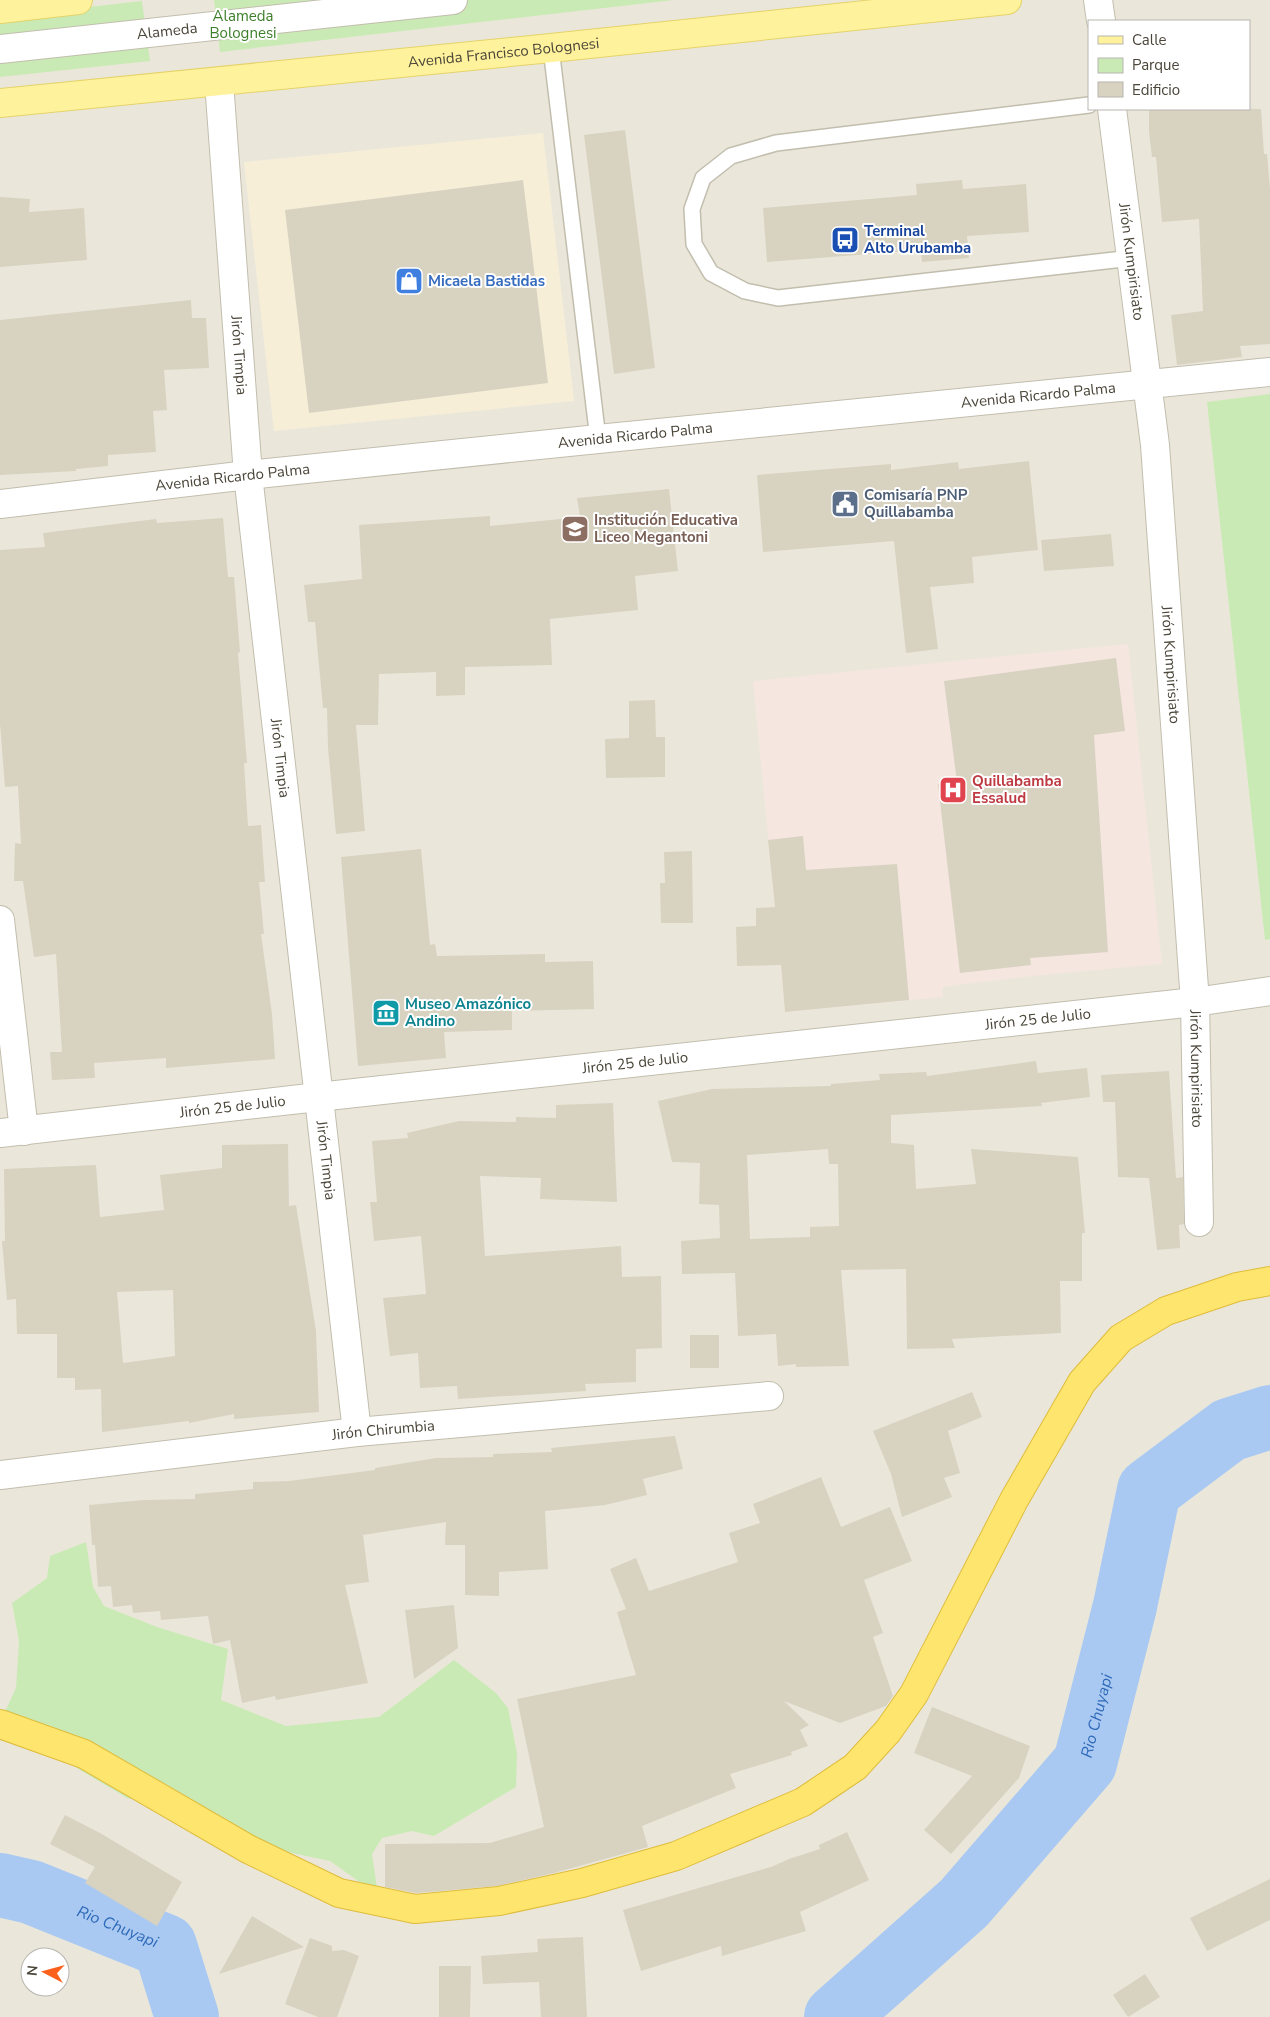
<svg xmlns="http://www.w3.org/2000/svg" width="1270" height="2017" font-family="'Nunito Sans',sans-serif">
<rect width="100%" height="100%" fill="#f6f4ec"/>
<path fill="#eae7da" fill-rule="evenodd" d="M 0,0 L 1270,0 L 1270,2017 L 0,2017 ZM 1089,21 L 1249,21 L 1249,109 L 1089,109 ZM 30,1957 L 60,1957 L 60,1987 L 30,1987 Z"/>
<path fill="#f7eed8" d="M 543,133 L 574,401 L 274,431 L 244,162 Z"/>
<path fill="#f6e6e0" d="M 1128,644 L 1162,964 L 1032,976 L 942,987 L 943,997 L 785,1012 L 753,681 Z"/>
<g fill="#caeab5">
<path d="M 214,0 L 674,0 L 220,52 Z"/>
<path d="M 142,1 L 150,61 L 0,77 L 0,17 Z"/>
<path d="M 1270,394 L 1270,939 L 1265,940 L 1207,402 Z"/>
<path d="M 86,1542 L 93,1587 L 104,1606 L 157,1627 L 228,1649 L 221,1700 L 286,1726 L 379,1717 L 454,1660 L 496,1693 L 508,1708 L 517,1753 L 516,1787 L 434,1836 L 412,1831 L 382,1838 L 372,1854 L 378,1895 L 330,1861 L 273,1849 L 158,1805 L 127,1798 L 0,1722 L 16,1688 L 19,1641 L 12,1603 L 47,1578 L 50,1556 Z"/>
</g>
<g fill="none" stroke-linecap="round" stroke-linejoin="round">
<g stroke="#a9c9f2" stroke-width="64">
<path id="s1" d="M 0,1885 L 31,1892 L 165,1946 L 187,2017"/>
<path id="s2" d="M 836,2017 L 964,1903 L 1085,1763 L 1125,1606 L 1149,1490 L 1229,1430 L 1270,1417"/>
</g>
</g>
<g fill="#d8d2c1" fill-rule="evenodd">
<path d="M 1149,109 L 1261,109 L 1264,154 L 1267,154 L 1270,189 L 1270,344 L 1240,346 L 1242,357 L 1177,365 L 1171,315 L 1203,311 L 1199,219 L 1162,222 L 1156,157 L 1152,157 L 1149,132 Z"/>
<path d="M 625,130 L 655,368 L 614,374 L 584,135 Z"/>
<path d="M 523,180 L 548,383 L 309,413 L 285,210 Z"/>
<path d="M 962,180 L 963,189 L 1026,184 L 1029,232 L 967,236 L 969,258 L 922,262 L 921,250 L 767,262 L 763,208 L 917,195 L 916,184 Z"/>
<path d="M 0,197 L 30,199 L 29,212 L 84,208 L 87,260 L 0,267 Z"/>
<path d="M 191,300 L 192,318 L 206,318 L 209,368 L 164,370 L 167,410 L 153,411 L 156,452 L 108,455 L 108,466 L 76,469 L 76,471 L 0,475 L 0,320 Z"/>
<path d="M 1029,461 L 1038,550 L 972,557 L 974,583 L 930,587 L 938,649 L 906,653 L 894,541 L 763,552 L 757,475 L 891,464 L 891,470 L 958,462 L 959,469 Z"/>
<path d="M 669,489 L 678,571 L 635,576 L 638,610 L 550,619 L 552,665 L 465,667 L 465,695 L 436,696 L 436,672 L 379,674 L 378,725 L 356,725 L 365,831 L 336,834 L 328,748 L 327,708 L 323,708 L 315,622 L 308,622 L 304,585 L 362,579 L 359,525 L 490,516 L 490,526 L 580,517 L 577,498 Z"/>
<path d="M 223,518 L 228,577 L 234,577 L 240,652 L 238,653 L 247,763 L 244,763 L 248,826 L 261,825 L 265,882 L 259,882 L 264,934 L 261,934 L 272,1014 L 275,1059 L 166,1068 L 166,1058 L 94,1063 L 95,1078 L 52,1080 L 50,1052 L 62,1052 L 56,954 L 34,957 L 23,881 L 14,881 L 15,843 L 21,844 L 18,786 L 5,787 L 0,724 L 0,550 L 45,547 L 43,533 L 156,519 L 157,523 Z"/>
<path d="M 1111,534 L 1114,566 L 1044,571 L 1041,540 Z"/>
<path d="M 1116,658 L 1125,731 L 1094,735 L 1108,952 L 1030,958 L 1031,965 L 960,973 L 938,784 L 957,782 L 944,681 Z"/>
<path d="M 655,700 L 656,737 L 665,737 L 665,777 L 606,778 L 605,739 L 629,738 L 629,701 Z"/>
<path d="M 803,836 L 806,870 L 897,864 L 909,1000 L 785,1012 L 781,965 L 737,966 L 736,927 L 756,926 L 756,908 L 775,907 L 768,840 Z"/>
<path d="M 421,849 L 430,945 L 435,944 L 437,956 L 545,954 L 545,962 L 593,961 L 594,1009 L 512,1011 L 512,1030 L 444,1032 L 446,1058 L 358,1066 L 341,857 Z"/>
<path d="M 692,851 L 693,923 L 661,923 L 660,883 L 665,883 L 664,852 Z"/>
<path d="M 1036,1061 L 1038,1073 L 1087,1068 L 1090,1097 L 1041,1103 L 1042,1106 L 891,1115 L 891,1143 L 914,1145 L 916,1189 L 976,1184 L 971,1149 L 1078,1157 L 1085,1233 L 1082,1233 L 1082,1281 L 1060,1281 L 1061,1333 L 952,1339 L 955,1348 L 907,1349 L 906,1269 L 841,1270 L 849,1366 L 796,1367 L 796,1364 L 778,1366 L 776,1334 L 738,1336 L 735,1273 L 682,1274 L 681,1241 L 720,1238 L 719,1205 L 699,1204 L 700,1163 L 672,1162 L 658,1101 L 712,1089 L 831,1086 L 831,1084 L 880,1080 L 879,1074 L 926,1072 L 927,1076 ZM 828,1149 L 829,1164 L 838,1164 L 839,1226 L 810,1227 L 810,1237 L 750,1239 L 747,1155 Z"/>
<path d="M 1169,1071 L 1176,1178 L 1183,1177 L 1184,1224 L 1179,1225 L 1180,1248 L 1157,1250 L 1149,1178 L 1118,1177 L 1115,1102 L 1103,1102 L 1101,1075 Z"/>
<path d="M 613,1103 L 617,1202 L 540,1199 L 541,1178 L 480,1176 L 485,1256 L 621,1246 L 622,1277 L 661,1276 L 662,1348 L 636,1349 L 636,1382 L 585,1384 L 586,1391 L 458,1399 L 457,1386 L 420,1388 L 418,1353 L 390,1356 L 383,1298 L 426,1294 L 421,1236 L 374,1241 L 370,1202 L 377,1202 L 372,1141 L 408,1138 L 407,1133 L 459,1121 L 516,1122 L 516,1117 L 556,1118 L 556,1105 Z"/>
<path d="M 288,1144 L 289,1206 L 296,1205 L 316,1331 L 319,1412 L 234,1419 L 234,1414 L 189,1423 L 189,1421 L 102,1432 L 101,1389 L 75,1390 L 75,1378 L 57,1378 L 57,1334 L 17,1334 L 16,1299 L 7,1300 L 2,1241 L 5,1241 L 4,1169 L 96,1165 L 100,1217 L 164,1210 L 160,1175 L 222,1168 L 222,1145 ZM 173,1290 L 175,1356 L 123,1363 L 117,1292 Z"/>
<rect x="690" y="1335" width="29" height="33"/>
<path d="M 972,1392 L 982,1417 L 948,1431 L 960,1473 L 944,1478 L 952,1497 L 902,1517 L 891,1474 L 873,1431 Z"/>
<path d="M 675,1436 L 683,1469 L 643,1479 L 647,1495 L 605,1505 L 545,1511 L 548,1569 L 499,1572 L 499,1596 L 465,1595 L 465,1545 L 445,1545 L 446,1522 L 363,1535 L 369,1582 L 345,1585 L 368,1683 L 276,1700 L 275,1696 L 242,1703 L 230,1640 L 213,1644 L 208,1616 L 161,1620 L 160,1611 L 133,1613 L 132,1605 L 113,1607 L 111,1586 L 98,1587 L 95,1545 L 92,1545 L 89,1505 L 144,1500 L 195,1499 L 195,1494 L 253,1489 L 253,1482 L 289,1481 L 375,1470 L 375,1468 L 436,1458 L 493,1457 L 493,1454 L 552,1452 L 551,1448 Z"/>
<path d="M 821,1477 L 841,1527 L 890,1507 L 912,1561 L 864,1580 L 883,1633 L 873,1637 L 893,1696 L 886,1706 L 840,1723 L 784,1701 L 809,1725 L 800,1730 L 808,1746 L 791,1752 L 792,1755 L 730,1774 L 736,1788 L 642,1826 L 648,1847 L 554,1873 L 497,1886 L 416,1893 L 385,1887 L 385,1844 L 490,1843 L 544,1827 L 517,1699 L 636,1675 L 617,1612 L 626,1609 L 610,1569 L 636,1558 L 649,1591 L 738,1562 L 729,1533 L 760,1523 L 753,1504 Z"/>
<path d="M 454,1605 L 458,1648 L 414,1679 L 405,1610 Z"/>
<path d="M 932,1707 L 1030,1746 L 1019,1778 L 951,1854 L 924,1830 L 972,1776 L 914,1753 Z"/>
<path d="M 65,1815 L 100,1833 L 182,1882 L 157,1926 L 85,1883 L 95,1867 L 50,1844 Z"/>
<path d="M 847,1832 L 869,1880 L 800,1912 L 806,1931 L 722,1956 L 721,1946 L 641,1971 L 623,1910 L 771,1867 L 789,1859 L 820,1849 L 819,1845 Z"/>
<path d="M 1270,1879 L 1270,1920 L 1207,1951 L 1190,1918 Z"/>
<path d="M 252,1916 L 304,1947 L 219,1974 Z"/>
<path d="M 583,1937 L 587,2017 L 541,2017 L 539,1982 L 483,1984 L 481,1956 L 538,1952 L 537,1939 Z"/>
<path d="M 310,1938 L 332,1946 L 332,1951 L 344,1950 L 359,1956 L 337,2017 L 318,2017 L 285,2004 Z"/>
<path d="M 439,1966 L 471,1966 L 470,2017 L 439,2017 Z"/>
<path d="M 1145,1974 L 1160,1997 L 1128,2017 L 1113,1995 Z"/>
</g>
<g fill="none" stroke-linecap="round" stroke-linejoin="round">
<defs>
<g id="lane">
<path d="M 551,48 L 598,439"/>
<path d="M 1089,105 L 776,143 L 731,156 L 703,178 L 692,209 L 694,244 L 711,273 L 745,291 L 778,298 L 1132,258"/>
</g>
<g id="street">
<path d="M 1098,0 L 1101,21"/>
<path id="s3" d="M 0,49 L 453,0"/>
<path id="s4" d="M 219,82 L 248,475 L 357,1432"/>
<path id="s5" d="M 1112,109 L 1155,445 L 1195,1002 L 1199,1222"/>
<path id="s6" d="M 0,504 L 248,475 L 598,439 L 1270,372"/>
<path d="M 0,920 L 24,1131"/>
<path id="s7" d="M 0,1133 L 318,1097 L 1195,1002 L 1270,991"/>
<path id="s8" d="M 0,1475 L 357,1432 L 769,1396"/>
</g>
<g id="primary">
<path d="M 0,9 L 78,0"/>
<path id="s9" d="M 0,103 L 551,48 L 1007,0"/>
</g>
<path id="highway" d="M 0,1724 L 84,1754 L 248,1849 L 339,1893 L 415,1909 L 499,1901 L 582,1883 L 676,1856 L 803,1802 L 855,1767 L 888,1731 L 914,1694 L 1014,1500 L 1082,1382 L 1121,1338 L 1166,1311 L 1237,1287 L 1270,1281"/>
</defs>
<use href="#lane" stroke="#c2beae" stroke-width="18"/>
<use href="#street" stroke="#c2beae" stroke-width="30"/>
<use href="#primary" stroke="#e5d36a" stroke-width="30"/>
<use href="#highway" stroke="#dfbc3c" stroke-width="30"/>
<use href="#lane" stroke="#fff" stroke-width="15"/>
<use href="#street" stroke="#fff" stroke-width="28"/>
<use href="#primary" stroke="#fff29c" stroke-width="28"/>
<use href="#highway" stroke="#fee56e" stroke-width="28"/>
</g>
<defs>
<symbol id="bus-square" viewBox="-11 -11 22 22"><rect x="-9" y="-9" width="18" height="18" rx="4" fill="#1a4fb4" stroke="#fff"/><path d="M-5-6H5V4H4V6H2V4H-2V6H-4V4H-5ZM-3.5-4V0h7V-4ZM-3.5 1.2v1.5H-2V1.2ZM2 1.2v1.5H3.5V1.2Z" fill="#fff"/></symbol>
<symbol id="shop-square" viewBox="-11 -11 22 22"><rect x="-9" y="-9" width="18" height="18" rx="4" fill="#3f7fe0" stroke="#fff"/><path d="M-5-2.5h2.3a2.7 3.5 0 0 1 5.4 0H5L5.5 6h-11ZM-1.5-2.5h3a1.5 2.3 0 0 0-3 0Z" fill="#fff"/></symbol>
<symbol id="civic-square" viewBox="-11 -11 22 22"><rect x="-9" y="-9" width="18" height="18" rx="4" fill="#5c6f8a" stroke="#fff"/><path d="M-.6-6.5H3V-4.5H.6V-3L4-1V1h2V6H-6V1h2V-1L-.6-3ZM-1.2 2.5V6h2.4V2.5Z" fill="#fff"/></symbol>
<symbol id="school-square" viewBox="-11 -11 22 22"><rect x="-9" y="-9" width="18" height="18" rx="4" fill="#8d6e63" stroke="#fff"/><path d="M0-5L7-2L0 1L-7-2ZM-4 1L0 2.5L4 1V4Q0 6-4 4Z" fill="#fff"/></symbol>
<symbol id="hospital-square" viewBox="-11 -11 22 22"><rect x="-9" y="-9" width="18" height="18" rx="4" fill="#e0444e" stroke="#fff"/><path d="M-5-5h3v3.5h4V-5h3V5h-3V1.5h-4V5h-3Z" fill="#fff"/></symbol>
<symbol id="museum-square" viewBox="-11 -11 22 22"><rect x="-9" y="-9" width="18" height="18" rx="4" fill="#0f9aa8" stroke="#fff"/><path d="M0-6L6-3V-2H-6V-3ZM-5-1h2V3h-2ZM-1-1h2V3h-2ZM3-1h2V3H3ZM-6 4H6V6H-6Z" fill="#fff"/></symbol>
</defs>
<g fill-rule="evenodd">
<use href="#bus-square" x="829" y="224" width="32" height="32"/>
<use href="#shop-square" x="393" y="265" width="32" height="32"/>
<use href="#civic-square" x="829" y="488" width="32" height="32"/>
<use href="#school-square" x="559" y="513" width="32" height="32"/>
<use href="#hospital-square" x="937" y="774" width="32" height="32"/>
<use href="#museum-square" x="370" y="997" width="32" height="32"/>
</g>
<g text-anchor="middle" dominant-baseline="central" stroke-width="4" stroke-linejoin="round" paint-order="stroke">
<g font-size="15" fill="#3d7e2a" stroke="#fff">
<text x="243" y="16">Alameda<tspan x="243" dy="17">Bolognesi</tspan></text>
</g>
<g font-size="15" fill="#4b4639" stroke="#fff">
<text stroke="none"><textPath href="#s3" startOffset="168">Alameda</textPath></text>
<text stroke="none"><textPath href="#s9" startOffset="506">Avenida Francisco Bolognesi</textPath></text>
<text stroke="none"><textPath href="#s5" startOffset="154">Jirón Kumpirisiato</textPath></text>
<text stroke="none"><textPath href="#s4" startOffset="274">Jirón Timpia</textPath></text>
<text stroke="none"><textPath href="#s6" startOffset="1044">Avenida Ricardo Palma</textPath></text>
<text stroke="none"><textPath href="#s6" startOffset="639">Avenida Ricardo Palma</textPath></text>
<text stroke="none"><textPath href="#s6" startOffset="234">Avenida Ricardo Palma</textPath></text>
<text stroke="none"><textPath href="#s5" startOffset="559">Jirón Kumpirisiato</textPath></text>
<text stroke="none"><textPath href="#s4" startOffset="679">Jirón Timpia</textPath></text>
<text stroke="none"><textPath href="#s7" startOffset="1044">Jirón 25 de Julio</textPath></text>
<text stroke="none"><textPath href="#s7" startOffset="639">Jirón 25 de Julio</textPath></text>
<text stroke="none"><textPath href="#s5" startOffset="964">Jirón Kumpirisiato</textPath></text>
<text stroke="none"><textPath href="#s7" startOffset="234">Jirón 25 de Julio</textPath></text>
<text stroke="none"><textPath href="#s4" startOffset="1084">Jirón Timpia</textPath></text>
<text stroke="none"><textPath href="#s8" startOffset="386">Jirón Chirumbia</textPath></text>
</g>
<g font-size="15" font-weight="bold" fill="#164399" stroke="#fff" text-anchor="start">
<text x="864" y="231">Terminal<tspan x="864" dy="17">Alto Urubamba</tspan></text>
</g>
<g font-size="15" font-weight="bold" fill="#366cbe" stroke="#fff" text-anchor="start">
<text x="428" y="281">Micaela Bastidas</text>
</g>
<g font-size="15" font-weight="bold" fill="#4e5e75" stroke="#fff" text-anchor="start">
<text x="864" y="495">Comisaría PNP<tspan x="864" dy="17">Quillabamba</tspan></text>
</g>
<g font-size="15" font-weight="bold" fill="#785e54" stroke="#fff" text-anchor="start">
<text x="594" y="520">Institución Educativa<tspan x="594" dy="17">Liceo Megantoni</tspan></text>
</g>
<g font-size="15" font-weight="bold" fill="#be3a42" stroke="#fff" text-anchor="start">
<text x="972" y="781">Quillabamba<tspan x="972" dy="17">Essalud</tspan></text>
</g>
<g font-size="15" font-weight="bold" fill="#0d838f" stroke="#fff" text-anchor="start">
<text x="405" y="1004">Museo Amazónico<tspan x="405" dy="17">Andino</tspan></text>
</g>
<g font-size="16" font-style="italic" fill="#2f6ab9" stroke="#fff">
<text stroke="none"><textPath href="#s2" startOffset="405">Rio Chuyapi</textPath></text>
<text stroke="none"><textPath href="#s1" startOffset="125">Rio Chuyapi</textPath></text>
</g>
</g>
<rect x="1088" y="20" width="162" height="90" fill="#ffffff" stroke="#b7b5b0"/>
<rect x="1098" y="36" width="25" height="8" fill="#fff29c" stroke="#b7b5b0"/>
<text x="1132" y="45" font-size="15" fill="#4b4639">Calle</text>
<rect x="1098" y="58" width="25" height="15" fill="#caeab5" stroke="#b7b5b0"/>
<text x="1132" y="70" font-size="15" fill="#4b4639">Parque</text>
<rect x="1098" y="82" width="25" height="15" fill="#d8d2c1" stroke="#b7b5b0"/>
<text x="1132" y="95" font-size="15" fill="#4b4639">Edificio</text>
<g transform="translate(45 1972) rotate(276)"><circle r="24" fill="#ffffff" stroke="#b7b5b0"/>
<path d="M0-4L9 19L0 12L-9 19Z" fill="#fb611d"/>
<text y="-8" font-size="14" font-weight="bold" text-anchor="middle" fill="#4b4639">N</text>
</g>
</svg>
